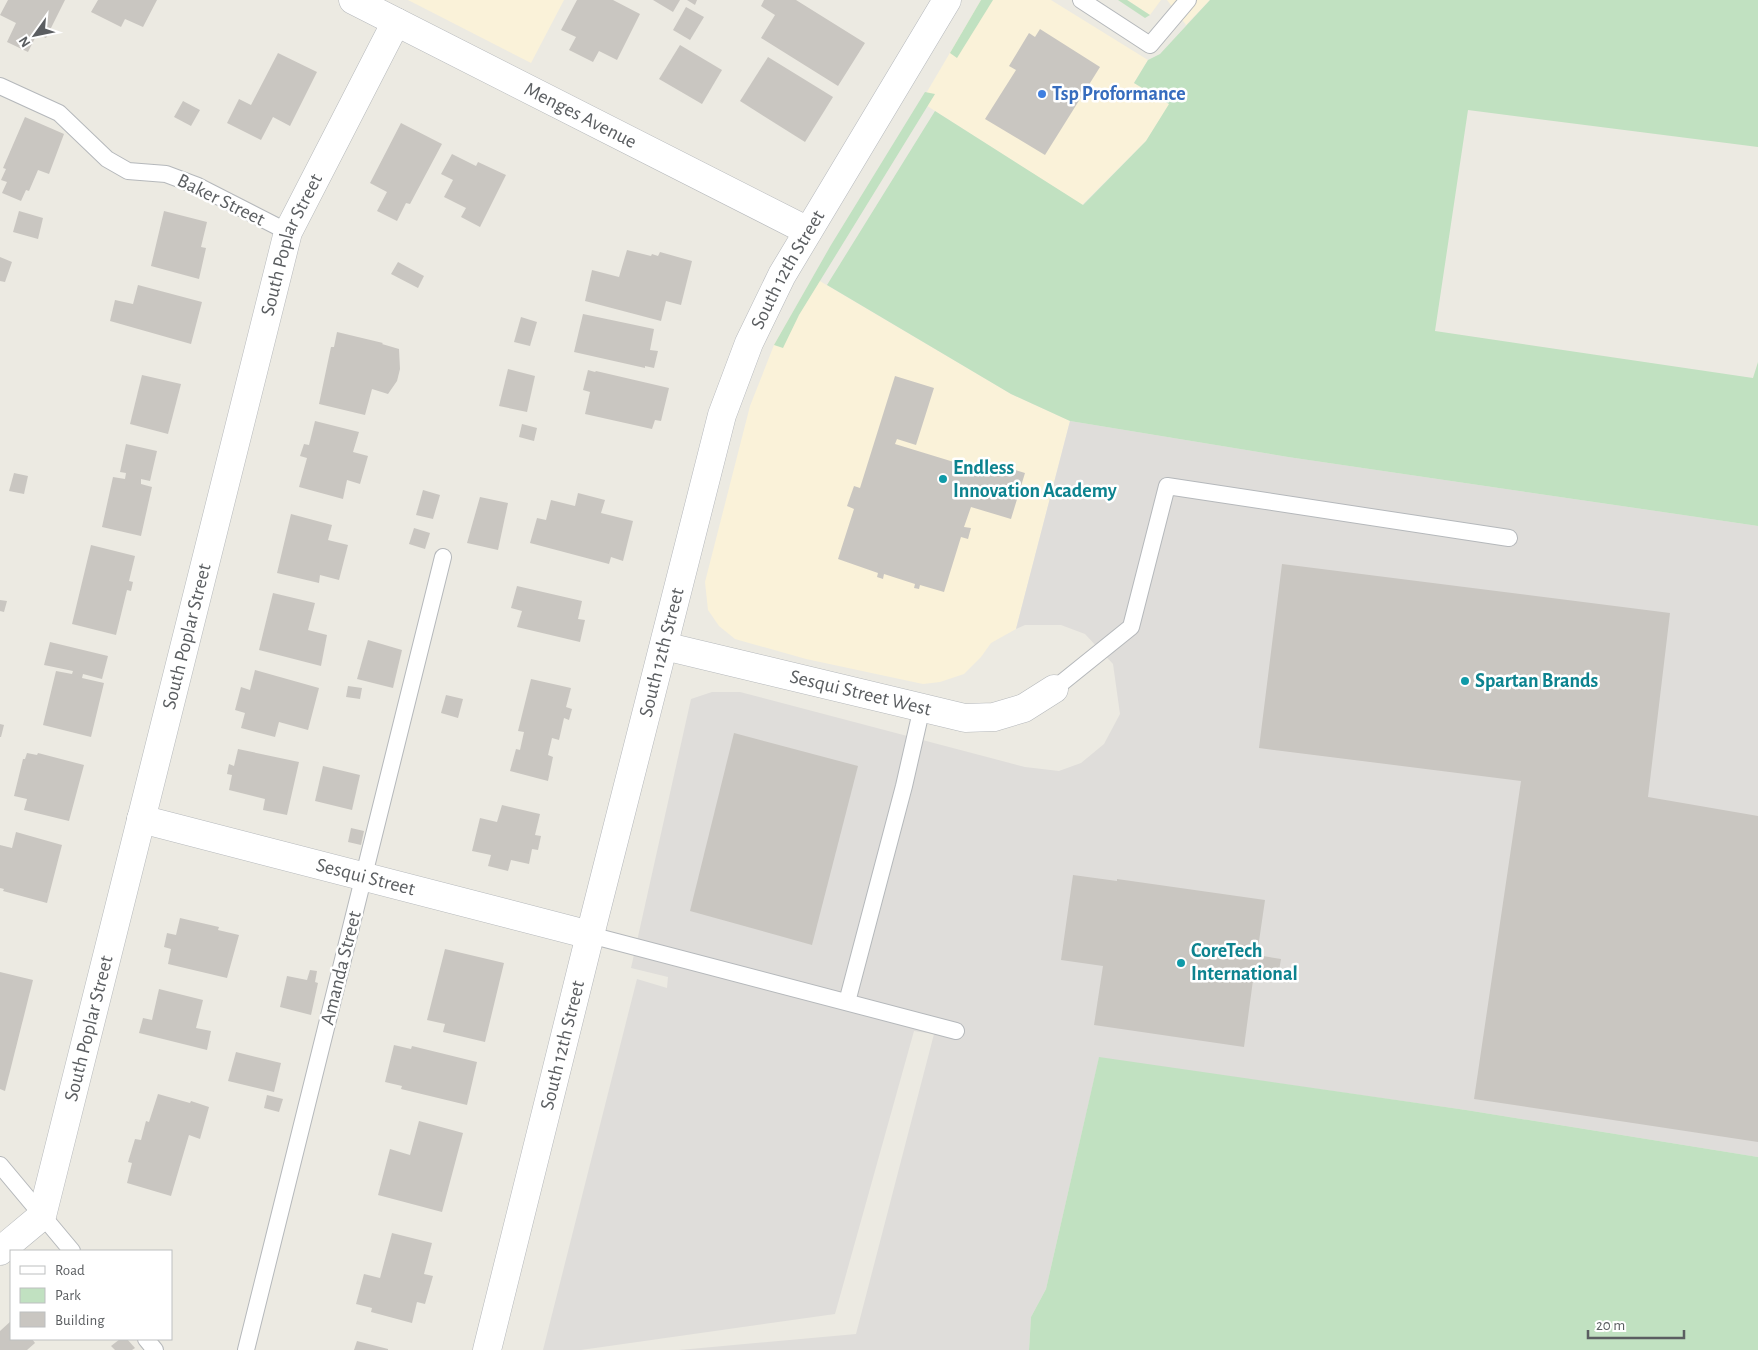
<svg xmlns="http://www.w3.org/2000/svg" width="1758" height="1350" font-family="'Alegreya Sans',sans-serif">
<rect width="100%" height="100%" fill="#eceae2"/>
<g fill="#faf2d9">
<path d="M 408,0 L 564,0 L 531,63 Z"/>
<path d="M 981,0 L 1051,0 L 1148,60 L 1134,83 L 1170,104 L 1146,141 L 1082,205 L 921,102 Z"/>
<path d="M 1127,0 L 1161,0 L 1150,15 Z"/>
<path d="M 1167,0 L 1210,0 L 1186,25 Z"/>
<path d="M 813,277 L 1011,394 L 1070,421 L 1016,629 L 991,643 L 981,657 L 964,674 L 940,682 L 923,684 L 806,659 L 735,639 L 719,626 L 708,610 L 705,582 L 750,406 L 774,345 Z"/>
</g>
<path fill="#dfddda" d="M 1070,421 L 1288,457 L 1758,526 L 1758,1157 L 1466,1110 L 1099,1058 L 1046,1289 L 1031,1317 L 1029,1350 L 679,1350 L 856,1334 L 934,1034 L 914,1031 L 835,1314 L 581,1350 L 543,1350 L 637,979 L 667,988 L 668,977 L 631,968 L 691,699 L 712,692 L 740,692 L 1025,767 L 1059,771 L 1081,763 L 1104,744 L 1120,714 L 1113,664 L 1085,634 L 1061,625 L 1025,625 L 1016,629 Z"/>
<g fill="#c1e1c1">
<path d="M 981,0 L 993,0 L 957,58 L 950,53 Z"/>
<path d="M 1118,0 L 1127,0 L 1150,15 L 1145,18 Z"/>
<path d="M 1210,0 L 1758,0 L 1758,147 L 1468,110 L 1435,331 L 1753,378 L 1758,362 L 1758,526 L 1288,457 L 1070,421 L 1011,394 L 827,285 L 935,111 L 1083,205 L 1146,141 L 1169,104 L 1134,83 L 1148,60 L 1160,54 Z"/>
<path d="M 925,92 L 935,94 L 799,315 L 783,348 L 774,345 L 831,245 Z"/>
<path d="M 1099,1057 L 1466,1110 L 1758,1157 L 1758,1350 L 1029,1350 L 1031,1317 L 1046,1289 Z"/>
</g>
<g fill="#c9c6c1">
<path d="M 8,0 L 65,0 L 46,38 L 37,34 L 28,52 L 7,42 L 16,23 L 0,15 Z"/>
<path d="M 98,0 L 157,0 L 143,27 L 125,19 L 121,27 L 91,12 Z"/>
<path d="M 577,0 L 613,0 L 640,14 L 617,60 L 599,51 L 593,62 L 569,50 L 576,37 L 561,30 Z"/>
<path d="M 653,0 L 680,0 L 673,12 Z"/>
<path d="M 687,0 L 697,0 L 695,5 Z"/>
<path d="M 764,0 L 796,0 L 865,43 L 838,86 L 761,38 L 775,15 L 761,6 Z"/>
<path d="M 686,7 L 704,17 L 690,40 L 673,30 Z"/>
<path d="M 1040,29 L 1100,67 L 1045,155 L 985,119 L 1016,70 L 1009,66 L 1029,33 L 1035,37 Z"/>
<path d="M 680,45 L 722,70 L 702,104 L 659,79 Z"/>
<path d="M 278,53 L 317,72 L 290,126 L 273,117 L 261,140 L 227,123 L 239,99 L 251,105 Z"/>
<path d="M 768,57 L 833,97 L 805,142 L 740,101 Z"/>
<path d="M 183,101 L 200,110 L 191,126 L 174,117 Z"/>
<path d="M 25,117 L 64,134 L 49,174 L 38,170 L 29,191 L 26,190 L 21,201 L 2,193 L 7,182 L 1,180 L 6,169 L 3,168 Z"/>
<path d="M 401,123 L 442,144 L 410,204 L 406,203 L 397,221 L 377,211 L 387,192 L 370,183 Z"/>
<path d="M 452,154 L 476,166 L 478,162 L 506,175 L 480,227 L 461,217 L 466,208 L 444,197 L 453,180 L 441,174 Z"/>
<path d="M 19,211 L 43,218 L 38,239 L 13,232 Z"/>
<path d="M 164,211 L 207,222 L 201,247 L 206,248 L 199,279 L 151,266 Z"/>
<path d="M 627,250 L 651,256 L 652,254 L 658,256 L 660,252 L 692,261 L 681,305 L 666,301 L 661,321 L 585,301 L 592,270 L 619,277 Z"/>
<path d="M 0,257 L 12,262 L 5,282 L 0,281 Z"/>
<path d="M 398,262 L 424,276 L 418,288 L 391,274 Z"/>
<path d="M 138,285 L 202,302 L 191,344 L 110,321 L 115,300 L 133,304 Z"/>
<path d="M 583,314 L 654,329 L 650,350 L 658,351 L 654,368 L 645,366 L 645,368 L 574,352 Z"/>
<path d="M 521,317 L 537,322 L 530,346 L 514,342 Z"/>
<path d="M 337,332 L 383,343 L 382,344 L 399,349 L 400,369 L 397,381 L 388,394 L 372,389 L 365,415 L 319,404 L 331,347 L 334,347 Z"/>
<path d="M 508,369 L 535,376 L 527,412 L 499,406 Z"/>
<path d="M 588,370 L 595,372 L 596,371 L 669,388 L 661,421 L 655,420 L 652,429 L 585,414 L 590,392 L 583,390 Z"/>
<path d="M 142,375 L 181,384 L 168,434 L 130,424 Z"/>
<path d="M 895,376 L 934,388 L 916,445 L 897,439 L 895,444 L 980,470 L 983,460 L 1025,473 L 1011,519 L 971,507 L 964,527 L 971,528 L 968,539 L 961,537 L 944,592 L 920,585 L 919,589 L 914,588 L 915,584 L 884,574 L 883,579 L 877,577 L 878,573 L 838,559 L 854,509 L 847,506 L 854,486 L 860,488 Z"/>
<path d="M 315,421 L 359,432 L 353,452 L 368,456 L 360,484 L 347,480 L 343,499 L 299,487 L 307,458 L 300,456 L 304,444 L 309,445 Z"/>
<path d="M 522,424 L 537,428 L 534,441 L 519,437 Z"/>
<path d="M 126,444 L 157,451 L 150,481 L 141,479 L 141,484 L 152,487 L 141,536 L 102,527 L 113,477 L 125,479 L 126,473 L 120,472 Z"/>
<path d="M 14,473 L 28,476 L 24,494 L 9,491 Z"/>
<path d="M 423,490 L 440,495 L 433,519 L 416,515 Z"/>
<path d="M 578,493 L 605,500 L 601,513 L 633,521 L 623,561 L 611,557 L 609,564 L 530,543 L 537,518 L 546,520 L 551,500 L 575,506 Z"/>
<path d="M 480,497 L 508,503 L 498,550 L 467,543 Z"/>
<path d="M 291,514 L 332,525 L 328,540 L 348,545 L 339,580 L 320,575 L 319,583 L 277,573 Z"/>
<path d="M 414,528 L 430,533 L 425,549 L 409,544 Z"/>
<path d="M 91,545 L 135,556 L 129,581 L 133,582 L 131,591 L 127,590 L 116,635 L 72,624 Z"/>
<path d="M 1282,564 L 1670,613 L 1648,797 L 1758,816 L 1758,1142 L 1474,1099 L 1521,781 L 1259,748 Z"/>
<path d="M 517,586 L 582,601 L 578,619 L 585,620 L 580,642 L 517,627 L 522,611 L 511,608 Z"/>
<path d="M 273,593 L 315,603 L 308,630 L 327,635 L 321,666 L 259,650 Z"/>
<path d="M 0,600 L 7,601 L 4,612 L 0,611 Z"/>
<path d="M 368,640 L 402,650 L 393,688 L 357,679 Z"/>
<path d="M 50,642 L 108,656 L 102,679 L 83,674 L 82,678 L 104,683 L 91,737 L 43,725 L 56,671 L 72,674 L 73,671 L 44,665 Z"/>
<path d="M 255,670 L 319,688 L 308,730 L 279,722 L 275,737 L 241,728 L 245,713 L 235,710 L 241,687 L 250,690 Z"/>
<path d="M 531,679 L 571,688 L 566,707 L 572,709 L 569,720 L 564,718 L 559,740 L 552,738 L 548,755 L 553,757 L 548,781 L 510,771 L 516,749 L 520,750 L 524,732 L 518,731 Z"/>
<path d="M 348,686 L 362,688 L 360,699 L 346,697 Z"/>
<path d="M 446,695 L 463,699 L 458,718 L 441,713 Z"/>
<path d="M 0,724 L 4,725 L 1,737 L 0,737 Z"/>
<path d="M 734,733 L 858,766 L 812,945 L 690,911 Z"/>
<path d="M 238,749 L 299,762 L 287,815 L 263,810 L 265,799 L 229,790 L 232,775 L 227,774 L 229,764 L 234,766 Z"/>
<path d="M 27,753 L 37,755 L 38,753 L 84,765 L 69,821 L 24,810 L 27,799 L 14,796 L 23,759 L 25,759 Z"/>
<path d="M 323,766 L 360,775 L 352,810 L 315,801 Z"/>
<path d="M 502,805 L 540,814 L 535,835 L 541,836 L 538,850 L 532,849 L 529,864 L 511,860 L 508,871 L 488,866 L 491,855 L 472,851 L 480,818 L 497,822 Z"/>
<path d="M 351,828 L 364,831 L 361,845 L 348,842 Z"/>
<path d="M 16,832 L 62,845 L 47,903 L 3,891 L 4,889 L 0,888 L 0,845 L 12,848 Z"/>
<path d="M 1073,875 L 1117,881 L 1117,879 L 1265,900 L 1257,955 L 1281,959 L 1278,976 L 1254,973 L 1244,1047 L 1094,1025 L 1103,966 L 1061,960 Z"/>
<path d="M 180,918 L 219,927 L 218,930 L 239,935 L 227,978 L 168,964 L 171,949 L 164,947 L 167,933 L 176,935 Z"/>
<path d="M 445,949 L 504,963 L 485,1042 L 443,1032 L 445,1024 L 427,1020 Z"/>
<path d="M 310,970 L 317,971 L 315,982 L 318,983 L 311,1015 L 280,1007 L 287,976 L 307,980 Z"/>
<path d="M 0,972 L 33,980 L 5,1091 L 0,1089 Z"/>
<path d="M 159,989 L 203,1000 L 196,1028 L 211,1031 L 207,1050 L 139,1033 L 143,1018 L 152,1020 Z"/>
<path d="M 394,1045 L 411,1049 L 412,1046 L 477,1062 L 467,1105 L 401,1089 L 402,1086 L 385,1082 Z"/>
<path d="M 236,1052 L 281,1063 L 274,1092 L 228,1081 Z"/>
<path d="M 158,1094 L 190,1103 L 191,1101 L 209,1107 L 200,1139 L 189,1135 L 171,1196 L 127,1183 L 132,1163 L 128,1162 L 135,1139 L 141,1140 L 146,1121 L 149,1122 Z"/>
<path d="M 267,1095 L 283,1099 L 279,1112 L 264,1108 Z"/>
<path d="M 419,1121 L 463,1133 L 442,1212 L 378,1195 L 390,1149 L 410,1155 Z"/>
<path d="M 392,1233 L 432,1243 L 424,1274 L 433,1276 L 425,1304 L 417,1302 L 412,1323 L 371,1312 L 372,1308 L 356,1304 L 364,1274 L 380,1278 Z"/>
<path d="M 11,1321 L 11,1339 L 32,1339 L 35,1343 L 27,1350 L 0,1350 L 0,1331 Z"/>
<path d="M 120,1339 L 127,1339 L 135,1348 L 132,1350 L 115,1350 L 111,1346 Z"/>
<path d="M 357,1341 L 388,1349 L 388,1350 L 354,1350 Z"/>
</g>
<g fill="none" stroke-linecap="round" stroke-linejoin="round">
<defs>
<g id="lane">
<path d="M 1081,0 L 1150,45 L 1188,0"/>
<path d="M 0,86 L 59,113 L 107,159 L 128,171 L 166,174 L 198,186 L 288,232"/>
<path d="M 1054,689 L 1131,627 L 1167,486 L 1509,538"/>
<path d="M 590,935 L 956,1031"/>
<path d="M 847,1002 L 904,786 L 922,707"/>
<path d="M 0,1165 L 72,1251"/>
<path d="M 146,1339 L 155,1350"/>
<path d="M 246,1350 L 443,557"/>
</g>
<g id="street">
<path id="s1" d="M 353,0 L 808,231"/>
<path id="s2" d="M 664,646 L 965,718 L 994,717 L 1024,708 L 1054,689"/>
<path id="s3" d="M 141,819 L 590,935"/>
<path id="s4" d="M 0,1251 L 42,1216 L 288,232 L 396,22"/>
</g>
<g id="secondary">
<path id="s5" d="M 487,1350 L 590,935 L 722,415 L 749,343 L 782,275 L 947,0"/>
</g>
</defs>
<use href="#lane" stroke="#b5b8bb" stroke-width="18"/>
<use href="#street" stroke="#b5b8bb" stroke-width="29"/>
<use href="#secondary" stroke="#b4b7bb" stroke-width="29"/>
<use href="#lane" stroke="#fff" stroke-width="16"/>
<use href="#street" stroke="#fff" stroke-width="28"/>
<use href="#secondary" stroke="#fff" stroke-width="28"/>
</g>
<circle fill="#3f7fe0" stroke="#fff" stroke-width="2" cx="1042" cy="94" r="5"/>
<g fill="#0f9aa8" stroke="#fff" stroke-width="2">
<circle cx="943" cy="479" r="5"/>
<circle cx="1465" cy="681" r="5"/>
<circle cx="1181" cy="963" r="5"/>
</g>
<g text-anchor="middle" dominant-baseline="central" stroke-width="5" stroke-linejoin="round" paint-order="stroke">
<g font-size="20" font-weight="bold" fill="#366cbe" stroke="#fff" text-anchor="start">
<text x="1052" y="94">Tsp Proformance</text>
</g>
<g font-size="20" fill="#5b5e61" stroke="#fff">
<text stroke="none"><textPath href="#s1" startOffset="255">Menges Avenue</textPath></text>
<text transform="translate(221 200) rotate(26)">Baker Street</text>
<text stroke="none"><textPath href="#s4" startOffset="1058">South Poplar Street</textPath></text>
<text stroke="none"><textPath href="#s5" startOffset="1124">South 12th Street</textPath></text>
<text stroke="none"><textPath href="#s4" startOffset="652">South Poplar Street</textPath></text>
<text stroke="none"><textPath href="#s5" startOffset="719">South 12th Street</textPath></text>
<text stroke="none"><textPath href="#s2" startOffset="202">Sesqui Street West</textPath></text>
<text stroke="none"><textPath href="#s3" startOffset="232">Sesqui Street</textPath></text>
<text transform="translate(341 968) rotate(-76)">Amanda Street</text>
<text stroke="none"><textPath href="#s4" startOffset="248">South Poplar Street</textPath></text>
<text stroke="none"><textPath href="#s5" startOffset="314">South 12th Street</textPath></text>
</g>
<g font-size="20" font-weight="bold" fill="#0d838f" stroke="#fff" text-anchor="start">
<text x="953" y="468">Endless<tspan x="953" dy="23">Innovation Academy</tspan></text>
<text x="1475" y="681">Spartan Brands</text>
<text x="1191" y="951">CoreTech<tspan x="1191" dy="23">International</tspan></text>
</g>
</g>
<rect x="10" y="1250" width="162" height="90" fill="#ffffff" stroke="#bdbfc0"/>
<rect x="20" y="1266" width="25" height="8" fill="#ffffff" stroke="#bdbfc0"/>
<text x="55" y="1275" font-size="15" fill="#5b5e61">Road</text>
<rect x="20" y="1288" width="25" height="15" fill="#c1e1c1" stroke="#bdbfc0"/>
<text x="55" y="1300" font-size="15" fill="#5b5e61">Park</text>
<rect x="20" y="1312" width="25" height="15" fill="#c9c6c1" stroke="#bdbfc0"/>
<text x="55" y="1325" font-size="15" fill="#5b5e61">Building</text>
<g transform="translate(35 35) rotate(237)" stroke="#ffffff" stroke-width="4" paint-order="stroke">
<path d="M0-4L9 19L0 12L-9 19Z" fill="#5b5e61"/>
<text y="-8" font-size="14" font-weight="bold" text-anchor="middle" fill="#5b5e61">N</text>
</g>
<path d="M1588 1330v8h96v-8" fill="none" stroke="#5b5e61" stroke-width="2.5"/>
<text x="1596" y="1330" font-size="15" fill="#5b5e61" stroke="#ffffff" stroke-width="4" paint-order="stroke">20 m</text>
</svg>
